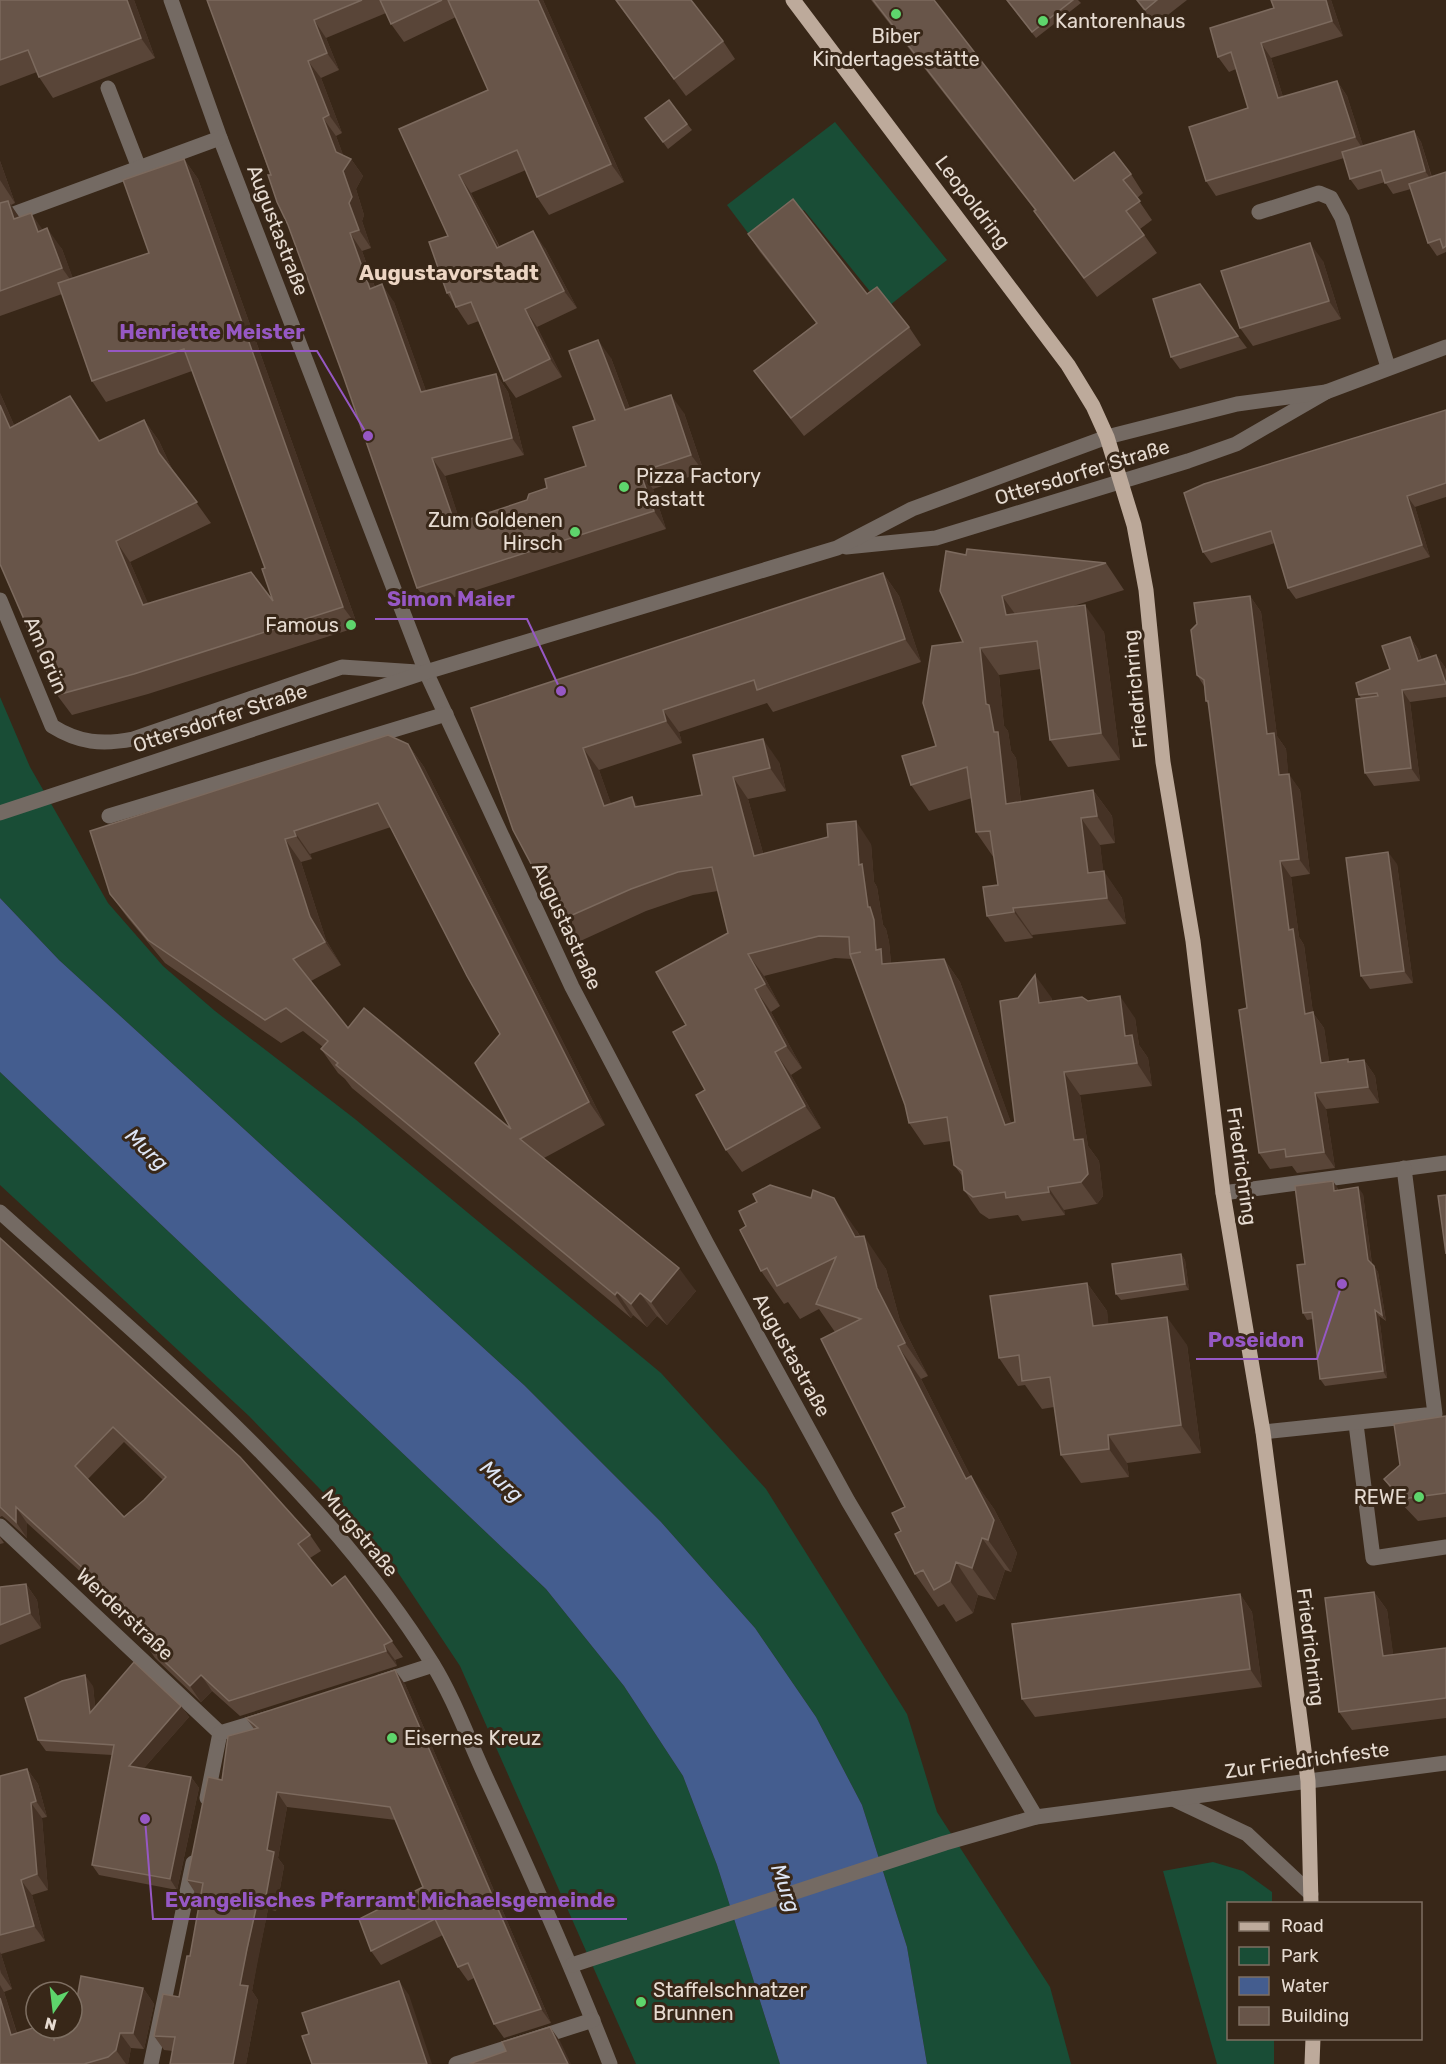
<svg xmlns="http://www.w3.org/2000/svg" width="1446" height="2064" font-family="Rubik,sans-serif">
<rect width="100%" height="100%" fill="#382718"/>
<g fill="#194d36">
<path d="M 835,122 L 947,260 L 890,305 L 881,305 L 804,210 L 757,245 L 727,205 Z"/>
<path d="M 0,697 L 30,767 L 108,903 L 163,966 L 215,1011 L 355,1119 L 661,1373 L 766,1489 L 907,1714 L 937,1812 L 1050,1987 L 1071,2064 L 927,2064 L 907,1947 L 862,1805 L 816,1717 L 755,1628 L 661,1522 L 524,1385 L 59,960 L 0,898 Z"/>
<path d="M 0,1072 L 546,1589 L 624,1686 L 683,1776 L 717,1865 L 780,2064 L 636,2064 L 460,1666 L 391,1562 L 249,1416 L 0,1185 Z"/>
<path d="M 1213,1862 L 1243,1871 L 1272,1892 L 1272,1903 L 1228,1904 L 1228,2038 L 1274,2039 L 1274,2064 L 1217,2064 L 1163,1871 Z"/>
</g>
<path fill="#445d8f" d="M 0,898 L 59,960 L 524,1385 L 661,1522 L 755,1628 L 816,1717 L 862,1805 L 907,1947 L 927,2064 L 780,2064 L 717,1865 L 683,1776 L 624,1686 L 546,1589 L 0,1072 Z"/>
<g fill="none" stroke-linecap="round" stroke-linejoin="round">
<g stroke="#746a63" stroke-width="15">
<path d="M 171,0 L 220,138 L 426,672 L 572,987 L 707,1244 L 848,1501 L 1036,1817"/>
<path d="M 108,88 L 139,168"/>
<path d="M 1259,212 L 1319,193 L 1331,198 L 1342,218 L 1388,367"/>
<path d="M 0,219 L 220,138"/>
<path d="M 846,547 L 936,538 L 1188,461 L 1236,444 L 1326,392 L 1446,347"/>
<path d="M 0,600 L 52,726 C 79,743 102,745 133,739 L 342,667 L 417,672"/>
<path d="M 0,813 L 426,672 L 837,548 L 912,509 L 1107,437 L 1237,404 L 1326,392"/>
<path d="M 109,816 L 446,714"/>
<path d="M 1223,1193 L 1446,1163"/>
<path d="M 0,1212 C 151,1348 324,1489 432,1663 C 455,1700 470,1744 489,1784 C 532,1877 573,1969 610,2064"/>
<path d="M 1356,1424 L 1373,1558 L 1446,1547"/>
<path d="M 1263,1432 L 1435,1414 L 1404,1168"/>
<path d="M 0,1526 L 220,1733 L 207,1798"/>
<path d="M 380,1682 L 433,1665"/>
<path d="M 220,1733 L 269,1718"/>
<path d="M 1173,1799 L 1247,1834 L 1311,1894"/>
<path d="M 572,1965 L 945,1843 L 1036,1817 L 1446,1763"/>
<path d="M 151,2064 L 193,1863"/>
<path d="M 456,2064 L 593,2020"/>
</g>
<g stroke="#bdaa9b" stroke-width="15">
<path d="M 793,0 L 1068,365 L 1093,406 L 1107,437 L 1134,525 L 1146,590 L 1163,762 L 1193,941 L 1223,1193 L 1263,1432 L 1308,1781 L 1311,1904"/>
<path d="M 1312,2064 L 1313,2038"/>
</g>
</g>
<g fill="#594538" fill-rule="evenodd">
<path d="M 0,0 L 134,0 L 155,58 L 53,98 L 39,77 L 37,72 L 0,86 Z"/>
<path d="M 207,0 L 543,0 L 624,182 L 549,215 L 537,197 L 526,170 L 471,193 L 500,247 L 545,248 L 577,308 L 537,327 L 562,377 L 516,398 L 504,381 L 479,321 L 468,325 L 447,293 L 448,236 L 399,129 L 488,90 L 456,17 L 404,42 L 391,24 L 386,13 L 326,38 L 339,70 L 321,78 L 342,133 L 336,136 L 343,155 L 351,159 L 363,176 L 356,189 L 364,215 L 362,221 L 371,248 L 362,251 L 375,287 L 394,302 L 426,391 L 496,374 L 508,392 L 524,455 L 445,476 L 460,522 L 527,500 L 586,466 L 595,420 L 611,358 L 630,409 L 684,413 L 704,472 L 653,489 L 666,529 L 430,605 L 417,588 L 344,378 Z"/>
<path d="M 615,0 L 723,41 L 735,59 L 686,96 Z"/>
<path d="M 871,0 L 934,0 L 1074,181 L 1131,174 L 1143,193 L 1137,198 L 1152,220 L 1140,229 L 1157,253 L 1097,297 L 1047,230 L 1034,211 L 1035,210 Z"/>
<path d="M 1006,0 L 1078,0 L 1081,3 L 1036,38 Z"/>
<path d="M 1136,0 L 1187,0 L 1155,25 Z"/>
<path d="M 1271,0 L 1331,0 L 1343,36 L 1271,58 L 1283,97 L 1337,81 L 1347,96 L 1363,146 L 1414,131 L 1421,142 L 1432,177 L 1446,172 L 1446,252 L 1437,256 L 1428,243 L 1411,189 L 1393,194 L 1385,182 L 1358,190 L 1350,179 L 1344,158 L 1216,196 L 1206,181 L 1248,108 L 1236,69 L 1229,72 L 1218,57 L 1274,8 Z"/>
<path d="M 669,100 L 692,130 L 668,149 L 645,118 Z"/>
<path d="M 184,159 L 198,179 L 358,627 L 148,694 L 72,715 L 57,695 L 0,393 L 14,425 L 70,396 L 100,441 L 144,420 L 159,441 L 172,469 L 211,523 L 130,562 L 148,604 L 273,601 L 265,568 L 192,371 L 106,402 L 92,381 L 62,294 L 0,316 L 0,161 L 15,203 L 11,205 L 19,217 L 43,230 L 62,249 L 73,279 L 149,253 Z"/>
<path d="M 748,234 L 867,294 L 909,327 L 921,345 L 804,436 L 767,389 L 754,371 L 816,323 L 760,252 Z"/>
<path d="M 1323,261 L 1341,319 L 1253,346 L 1240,328 Z"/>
<path d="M 1238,336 L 1247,348 L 1180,369 L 1171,357 Z"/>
<path d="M 1446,410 L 1446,497 L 1415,507 L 1430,557 L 1296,599 L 1288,588 L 1275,543 L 1211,563 L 1203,552 Z"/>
<path d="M 966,555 L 1106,563 L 1124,590 L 1070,607 L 1104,632 L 1120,760 L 1068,767 L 1050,740 L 1041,669 L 999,675 L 1004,726 L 1008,731 L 1011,751 L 1016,758 L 1021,802 L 1093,790 L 1112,816 L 1115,843 L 1100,845 L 1103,871 L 1122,898 L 1126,924 L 1032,935 L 1033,938 L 1005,942 L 987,916 L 998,885 L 994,858 L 976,832 L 972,798 L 929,811 L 911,785 L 936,746 L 963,642 Z"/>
<path d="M 883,573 L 899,596 L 921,662 L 773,712 L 767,703 L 679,732 L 682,743 L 599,770 L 611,804 L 638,807 L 702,795 L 693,755 L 779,762 L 786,791 L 748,799 L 763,853 L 871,844 L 874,882 L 877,887 L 883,925 L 886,929 L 889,942 L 891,963 L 944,959 L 960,982 L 1011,1123 L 1015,1122 L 1051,997 L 1052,1001 L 1088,1001 L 1135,1018 L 1139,1045 L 1148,1058 L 1152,1086 L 1080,1095 L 1088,1146 L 1099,1161 L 1103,1196 L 1097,1204 L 1064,1210 L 1065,1215 L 1022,1221 L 1018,1215 L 989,1219 L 980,1213 L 964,1190 L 963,1177 L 954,1165 L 951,1141 L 924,1145 L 909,1123 L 905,1105 L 852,959 L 835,958 L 764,976 L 780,1006 L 771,1012 L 802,1068 L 791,1075 L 821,1128 L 742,1172 L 726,1150 L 705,1090 L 686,1025 L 728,933 L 718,891 L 693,895 L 646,911 L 576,943 L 561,920 L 471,708 Z"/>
<path d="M 1250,596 L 1261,612 L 1277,736 L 1286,749 L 1288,774 L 1300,790 L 1310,874 L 1291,877 L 1299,937 L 1304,945 L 1313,1013 L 1324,1028 L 1329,1062 L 1348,1059 L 1350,1062 L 1364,1060 L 1375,1076 L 1379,1103 L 1326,1109 L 1335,1168 L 1297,1173 L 1292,1166 L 1270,1169 L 1259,1153 L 1247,1008 L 1209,705 L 1206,701 L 1204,686 L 1197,675 Z"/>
<path d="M 1410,637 L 1418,649 L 1422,660 L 1436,655 L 1445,667 L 1446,670 L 1446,697 L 1410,702 L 1420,781 L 1374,786 L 1365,773 L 1361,698 L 1359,695 L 1390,669 Z"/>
<path d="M 408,744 L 424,767 L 605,1125 L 544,1158 L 696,1291 L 667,1325 L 657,1316 L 647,1327 L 633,1315 L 631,1318 L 352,1088 L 345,1079 L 338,1073 L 321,1049 L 323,1047 L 303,1031 L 281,1043 L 165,963 L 127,917 L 110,894 ZM 391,827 L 500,1034 L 511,1129 L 348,1028 L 311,981 L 341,965 L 326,940 L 301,862 L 312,859 L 310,854 Z"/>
<path d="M 1397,864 L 1413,983 L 1370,989 L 1361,976 Z"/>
<path d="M 1337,1187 L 1338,1190 L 1363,1194 L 1372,1264 L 1378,1272 L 1386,1321 L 1379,1316 L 1387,1378 L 1325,1386 L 1320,1379 L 1313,1319 L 1307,1320 L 1303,1313 L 1305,1264 Z"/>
<path d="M 811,1198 L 857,1231 L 860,1236 L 886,1269 L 900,1321 L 928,1376 L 921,1379 L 971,1477 L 994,1509 L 1017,1553 L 1011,1572 L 1005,1570 L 995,1600 L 978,1595 L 973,1613 L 956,1622 L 944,1604 L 938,1607 L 915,1574 L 901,1531 L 905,1507 L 835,1332 L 819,1309 L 800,1319 L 788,1302 L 784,1304 L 761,1271 Z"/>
<path d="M 0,1238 L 310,1535 L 321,1551 L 310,1558 L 332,1586 L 345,1576 L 403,1657 L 395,1660 L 397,1666 L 240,1716 L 212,1691 L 201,1702 L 155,1658 L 144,1642 L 150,1635 L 27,1523 L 27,1538 L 6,1519 L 2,1516 L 0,1517 ZM 124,1442 L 163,1480 L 144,1500 L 124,1517 L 88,1479 Z"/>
<path d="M 1181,1254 L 1185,1260 L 1189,1290 L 1121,1300 L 1116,1294 Z"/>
<path d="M 1087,1283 L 1107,1311 L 1108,1324 L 1187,1345 L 1201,1453 L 1127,1463 L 1129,1477 L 1081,1483 L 1061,1455 L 1054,1407 L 1042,1409 L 1025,1385 L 1018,1386 L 999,1358 Z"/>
<path d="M 1446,1416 L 1446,1517 L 1418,1521 L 1400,1502 L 1384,1479 L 1400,1465 Z"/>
<path d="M 0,1537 L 4,1543 L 0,1544 Z"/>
<path d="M 26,1584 L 37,1600 L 41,1628 L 0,1645 L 0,1587 Z"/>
<path d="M 1374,1592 L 1387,1610 L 1393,1655 L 1446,1648 L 1446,1718 L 1352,1730 L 1339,1712 Z"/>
<path d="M 1240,1594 L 1252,1612 L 1262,1687 L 1035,1717 L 1022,1699 Z"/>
<path d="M 405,1684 L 551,2023 L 504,2038 L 494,2024 L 474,1978 L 468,1981 L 458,1967 L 443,1935 L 381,1965 L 371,1951 L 423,1887 L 396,1820 L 287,1807 L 278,1858 L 284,1866 L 276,1911 L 268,1909 L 257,1963 L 252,1991 L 258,2000 L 246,2064 L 170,2064 L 173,2051 L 164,2050 L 154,2036 L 179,1997 L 190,1956 L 201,1895 L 196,1894 L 187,1880 L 222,1780 L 254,1729 L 246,1718 Z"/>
<path d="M 93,1686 L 95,1706 L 181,1706 L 189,1717 L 144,1768 L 191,1777 L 199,1788 L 177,1890 L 99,1875 L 92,1865 L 112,1755 L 46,1751 L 38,1740 Z"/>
<path d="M 27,1769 L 38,1784 L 47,1817 L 42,1818 L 48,1890 L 32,1895 L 45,1941 L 1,1954 L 12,1989 L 4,1992 L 17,2033 L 36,2028 L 55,2028 L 56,2030 L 143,1988 L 154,2004 L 144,2049 L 131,2048 L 128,2064 L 0,2064 L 0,1776 Z"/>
</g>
<g fill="#453225">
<path d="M 127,0 L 134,0 L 155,58 L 141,38 Z"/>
<path d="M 538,0 L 543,0 L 624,182 L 611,164 Z"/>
<path d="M 1326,0 L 1331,0 L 1343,36 L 1332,21 Z"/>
<path d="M 314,20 L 326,38 L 339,70 L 327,53 Z"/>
<path d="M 1261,43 L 1271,58 L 1288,113 L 1278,98 Z"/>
<path d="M 308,61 L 321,78 L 342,133 L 329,115 Z"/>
<path d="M 1337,81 L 1347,96 L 1365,152 L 1355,137 Z"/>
<path d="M 323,118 L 336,136 L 347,165 L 351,159 L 363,176 L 356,189 L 364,215 L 362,221 L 371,248 L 359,230 L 349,203 L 336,152 Z"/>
<path d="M 1414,131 L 1421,142 L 1433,182 L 1425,171 Z"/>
<path d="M 184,159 L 198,179 L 358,627 L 343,607 Z"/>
<path d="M 0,161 L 15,203 L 0,180 Z"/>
<path d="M 459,175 L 471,193 L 509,266 L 497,248 Z"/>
<path d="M 8,201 L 22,221 L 14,219 Z"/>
<path d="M 31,213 L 45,233 L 38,232 Z"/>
<path d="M 47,228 L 62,249 L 77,289 L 62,268 Z"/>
<path d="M 533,231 L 545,248 L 577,308 L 564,291 Z"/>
<path d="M 350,233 L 362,251 L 382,307 L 370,289 Z"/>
<path d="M 1310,243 L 1323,261 L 1341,319 L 1329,301 Z"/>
<path d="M 382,284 L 394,302 L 433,410 L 421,392 Z"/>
<path d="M 525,309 L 537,327 L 562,377 L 550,359 Z"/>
<path d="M 598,340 L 611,358 L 637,428 L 625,410 Z"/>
<path d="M 496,374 L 508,392 L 524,455 L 512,438 Z"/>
<path d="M 0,393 L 24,448 L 10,428 L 0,405 Z"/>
<path d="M 671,395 L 684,413 L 704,472 L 691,455 Z"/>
<path d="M 70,396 L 84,416 L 114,461 L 99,441 Z"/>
<path d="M 144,420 L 159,441 L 174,473 L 159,453 Z"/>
<path d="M 432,458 L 445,476 L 467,542 L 455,524 Z"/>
<path d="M 640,472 L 653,489 L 666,529 L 654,511 Z"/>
<path d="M 1407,496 L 1415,507 L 1430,557 L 1422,545 Z"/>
<path d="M 116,541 L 130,562 L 158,626 L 143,605 Z"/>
<path d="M 883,573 L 899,596 L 921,662 L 905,639 Z"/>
<path d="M 1002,596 L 1021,622 L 1006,615 Z"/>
<path d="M 1250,596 L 1261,612 L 1277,736 L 1286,749 L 1290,791 L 1279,775 L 1267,734 Z"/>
<path d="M 1085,605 L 1104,632 L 1120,760 L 1101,733 Z"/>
<path d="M 1410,637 L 1418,649 L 1426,674 L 1418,661 Z"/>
<path d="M 980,648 L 999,675 L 1004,726 L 1008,731 L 1011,751 L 1016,758 L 1024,831 L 1006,804 L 994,732 L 986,704 Z"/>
<path d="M 1436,655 L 1445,667 L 1446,684 Z"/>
<path d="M 1402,690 L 1410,702 L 1420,781 L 1411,768 Z"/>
<path d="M 663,710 L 679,732 L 682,743 L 666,721 Z"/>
<path d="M 763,739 L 779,762 L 786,791 L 770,768 Z"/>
<path d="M 408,744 L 424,767 L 605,1125 L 589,1102 Z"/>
<path d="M 583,748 L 599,770 L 620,829 L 604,806 Z"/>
<path d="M 1289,774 L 1300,790 L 1310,874 L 1299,859 Z"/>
<path d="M 733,777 L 748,799 L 770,878 L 754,856 Z"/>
<path d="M 1093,790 L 1112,816 L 1115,843 L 1097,816 Z"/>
<path d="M 632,797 L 647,820 L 635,807 Z"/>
<path d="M 1081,818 L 1100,845 L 1107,898 L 1088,873 Z"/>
<path d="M 856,821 L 871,844 L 874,882 L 877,887 L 883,925 L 886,929 L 889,942 L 891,963 L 882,964 L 876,950 L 859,865 Z"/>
<path d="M 294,831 L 310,854 L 312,859 L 296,836 Z"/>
<path d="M 285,839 L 301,862 L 326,940 L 341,965 L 325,942 L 310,917 Z"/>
<path d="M 1388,852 L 1397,864 L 1413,983 L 1404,971 Z"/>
<path d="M 1280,861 L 1291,877 L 1299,937 L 1304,945 L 1313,1013 L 1324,1028 L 1332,1078 L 1321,1063 L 1305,1014 L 1289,930 Z"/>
<path d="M 1104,871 L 1122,898 L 1126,924 L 1107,898 Z"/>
<path d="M 1013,908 L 1032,935 L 1033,938 L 1014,912 Z"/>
<path d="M 748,954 L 764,976 L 780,1006 L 765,984 Z"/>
<path d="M 944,959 L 960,982 L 1020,1147 L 1005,1125 Z"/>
<path d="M 1035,975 L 1051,997 L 1055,1025 L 1039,1003 Z"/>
<path d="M 755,989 L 771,1012 L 802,1068 L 786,1046 Z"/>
<path d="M 1120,996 L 1135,1018 L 1139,1045 L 1148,1058 L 1152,1086 L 1137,1063 L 1125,1036 Z"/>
<path d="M 775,1052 L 791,1075 L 821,1128 L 805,1106 Z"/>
<path d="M 1364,1060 L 1375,1076 L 1379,1103 L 1368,1087 Z"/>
<path d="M 1064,1072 L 1080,1095 L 1088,1146 L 1099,1161 L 1103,1196 L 1097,1204 L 1081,1182 Z"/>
<path d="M 1315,1093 L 1326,1109 L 1335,1168 L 1324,1152 Z"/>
<path d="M 1333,1181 L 1337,1187 L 1339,1197 L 1334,1191 Z"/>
<path d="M 1048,1187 L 1064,1210 L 1065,1215 L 1049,1192 Z"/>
<path d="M 1358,1187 L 1363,1194 L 1372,1266 L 1368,1260 Z"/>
<path d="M 834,1198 L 857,1231 L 867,1250 L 864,1236 L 886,1269 L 900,1321 L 928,1376 L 905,1343 L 877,1288 L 855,1237 Z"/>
<path d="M 1181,1254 L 1185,1260 L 1189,1290 L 1185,1284 Z"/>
<path d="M 1374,1266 L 1378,1272 L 1386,1321 L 1382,1315 Z"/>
<path d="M 679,1268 L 696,1291 L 667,1325 L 651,1302 Z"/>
<path d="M 1087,1283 L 1107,1311 L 1112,1354 L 1093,1326 Z"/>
<path d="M 617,1292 L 633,1315 L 631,1318 L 615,1295 Z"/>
<path d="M 640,1293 L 657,1316 L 647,1327 L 631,1304 Z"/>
<path d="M 1375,1310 L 1379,1316 L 1387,1378 L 1383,1371 Z"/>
<path d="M 1167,1317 L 1187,1345 L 1201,1453 L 1181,1425 Z"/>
<path d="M 898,1346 L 921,1379 L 989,1512 L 966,1479 Z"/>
<path d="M 1108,1435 L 1127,1463 L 1129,1477 L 1109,1449 Z"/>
<path d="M 971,1476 L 994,1509 L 1017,1553 L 1011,1572 L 988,1540 Z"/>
<path d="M 16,1507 L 27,1523 L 27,1538 L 16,1522 Z"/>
<path d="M 982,1538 L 1005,1570 L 995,1600 L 972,1568 Z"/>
<path d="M 956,1562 L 978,1595 L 973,1613 L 950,1581 Z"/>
<path d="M 26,1584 L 37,1600 L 41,1628 L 30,1613 Z"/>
<path d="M 1374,1592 L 1387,1610 L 1396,1674 L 1383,1656 Z"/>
<path d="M 1240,1594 L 1252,1612 L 1262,1687 L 1250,1669 Z"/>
<path d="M 384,1645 L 395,1660 L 397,1666 L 386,1651 Z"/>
<path d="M 395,1670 L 405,1684 L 551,2023 L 541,2009 Z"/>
<path d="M 85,1675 L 93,1686 L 97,1724 L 90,1713 Z"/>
<path d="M 201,1675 L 212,1691 L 201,1702 L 190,1686 Z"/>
<path d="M 181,1706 L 189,1717 L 137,1776 L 129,1766 Z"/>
<path d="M 27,1769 L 38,1784 L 47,1817 L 36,1801 Z"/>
<path d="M 191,1777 L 199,1788 L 177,1890 L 170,1879 Z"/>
<path d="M 277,1792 L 287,1807 L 278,1858 L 284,1866 L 276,1911 L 266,1896 L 267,1850 Z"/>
<path d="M 31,1803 L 42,1818 L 48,1890 L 37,1874 Z"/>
<path d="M 21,1880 L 32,1895 L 45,1941 L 34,1926 Z"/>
<path d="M 259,1895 L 268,1909 L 252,1991 L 258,2000 L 246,2064 L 233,2064 L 240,1985 Z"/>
<path d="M 0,1952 L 1,1954 L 12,1989 L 1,1973 L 0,1969 Z"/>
<path d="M 399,1981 L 409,1995 L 432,2064 L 427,2064 Z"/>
<path d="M 0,1985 L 4,1992 L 22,2050 L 11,2035 L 0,1998 Z"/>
<path d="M 143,1988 L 154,2004 L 144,2049 L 133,2033 Z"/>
<path d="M 550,2027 L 560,2041 L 571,2064 L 568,2064 Z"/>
<path d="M 52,2028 L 55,2028 L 62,2039 L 54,2041 Z"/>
<path d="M 120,2033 L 131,2048 L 128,2064 L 126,2064 L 116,2050 Z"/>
</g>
<g fill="#685549" stroke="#7c6a5e" stroke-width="1.5" fill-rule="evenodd">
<path d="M 0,0 L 127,0 L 141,38 L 39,77 L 28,50 L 0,60 Z"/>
<path d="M 207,0 L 362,0 L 314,20 L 327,53 L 308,61 L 329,115 L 323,118 L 336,152 L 351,159 L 343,171 L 352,197 L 349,203 L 359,230 L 350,233 L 370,289 L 382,284 L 421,392 L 496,374 L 512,438 L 432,458 L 455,524 L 527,500 L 529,494 L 547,488 L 545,479 L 586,466 L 573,427 L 595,420 L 569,351 L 598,340 L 625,410 L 671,395 L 691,455 L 640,472 L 654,511 L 417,588 L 344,378 L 288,225 L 277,202 L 268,175 L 271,175 Z"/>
<path d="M 380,0 L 442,0 L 391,24 Z"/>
<path d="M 448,0 L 538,0 L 611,164 L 537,197 L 517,150 L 459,175 L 497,248 L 533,231 L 564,291 L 525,309 L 550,359 L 504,381 L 471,302 L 456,307 L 450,292 L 447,293 L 429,242 L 448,236 L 399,129 L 488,90 Z"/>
<path d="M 616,0 L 691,0 L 723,41 L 674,79 Z"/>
<path d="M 873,0 L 934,0 L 1074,181 L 1114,152 L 1131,174 L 1123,180 L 1140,201 L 1126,211 L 1144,235 L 1084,278 L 1034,211 L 1036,210 Z"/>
<path d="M 1007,0 L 1073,0 L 1032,32 Z"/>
<path d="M 1137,0 L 1157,0 L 1145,10 Z"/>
<path d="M 1271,0 L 1326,0 L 1332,21 L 1261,43 L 1278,98 L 1337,81 L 1355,137 L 1206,181 L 1189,127 L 1248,108 L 1231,52 L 1218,57 L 1210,28 L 1274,8 Z"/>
<path d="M 669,100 L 687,124 L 663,142 L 645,118 Z"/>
<path d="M 1414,131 L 1425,171 L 1385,183 L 1381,170 L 1350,179 L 1342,152 Z"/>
<path d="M 184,159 L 343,607 L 134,674 L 57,695 L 0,564 L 0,405 L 10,428 L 70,396 L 99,441 L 144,420 L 159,453 L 197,502 L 116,541 L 143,605 L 251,572 L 273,601 L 262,569 L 265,568 L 184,349 L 92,381 L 58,283 L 149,253 L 123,180 Z"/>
<path d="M 1446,172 L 1446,246 L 1443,248 L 1440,239 L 1428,243 L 1409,184 Z"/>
<path d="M 793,199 L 867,294 L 877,287 L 909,327 L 791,418 L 754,371 L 817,323 L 748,234 Z"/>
<path d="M 8,201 L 14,219 L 31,213 L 38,232 L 47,228 L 62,268 L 0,291 L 0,203 Z"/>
<path d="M 1310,243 L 1329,301 L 1240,328 L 1221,271 Z"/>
<path d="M 1200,284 L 1238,336 L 1171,357 L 1153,299 Z"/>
<path d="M 1446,410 L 1446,483 L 1407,496 L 1422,545 L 1288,588 L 1271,531 L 1203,552 L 1184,493 L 1204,484 Z"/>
<path d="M 967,549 L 1106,563 L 1002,596 L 1006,615 L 1085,605 L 1101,733 L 1050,740 L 1037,641 L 980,648 L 986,704 L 989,705 L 994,732 L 998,732 L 1006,804 L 1093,790 L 1097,816 L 1081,818 L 1088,873 L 1104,871 L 1107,898 L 1013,908 L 1014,912 L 987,916 L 983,887 L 998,885 L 990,831 L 976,832 L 967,767 L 911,785 L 902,756 L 936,746 L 923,703 L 932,646 L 963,642 L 940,591 L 946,551 L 966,555 Z"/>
<path d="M 883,573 L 905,639 L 757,690 L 754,680 L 663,710 L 666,721 L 583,748 L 604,806 L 632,797 L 635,807 L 702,795 L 693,755 L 763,739 L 770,768 L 733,777 L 754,856 L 828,837 L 827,824 L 856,821 L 859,865 L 862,864 L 868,907 L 870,907 L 874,920 L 876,950 L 881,949 L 882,964 L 944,959 L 1005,1125 L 1015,1122 L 1000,1001 L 1018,998 L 1035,975 L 1039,1003 L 1082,997 L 1088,1001 L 1120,996 L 1125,1036 L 1132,1035 L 1137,1063 L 1064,1072 L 1074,1140 L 1083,1139 L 1088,1174 L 1081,1182 L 1048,1187 L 1049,1192 L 1006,1198 L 1005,1192 L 973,1197 L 964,1190 L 962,1171 L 954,1165 L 947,1117 L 909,1123 L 905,1105 L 850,954 L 861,952 L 850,954 L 849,937 L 819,936 L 748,954 L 765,984 L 755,989 L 786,1046 L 775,1052 L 805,1106 L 726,1150 L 696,1095 L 705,1090 L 673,1032 L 686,1025 L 656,972 L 728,933 L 712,867 L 678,872 L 631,889 L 561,920 L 513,830 L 471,708 Z"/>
<path d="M 1250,596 L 1267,734 L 1274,733 L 1279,775 L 1289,774 L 1299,859 L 1280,861 L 1289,930 L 1293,929 L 1305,1014 L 1313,1012 L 1321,1063 L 1348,1059 L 1348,1062 L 1364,1060 L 1368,1087 L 1315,1093 L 1324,1152 L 1286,1157 L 1285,1149 L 1259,1153 L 1239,1010 L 1247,1008 L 1208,701 L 1206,701 L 1204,680 L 1197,675 L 1191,630 L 1197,624 L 1194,603 Z"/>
<path d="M 1410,637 L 1418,661 L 1436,655 L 1446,684 L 1402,690 L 1411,768 L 1365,773 L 1356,699 L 1378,696 L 1377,693 L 1359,695 L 1356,683 L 1390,669 L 1382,646 Z"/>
<path d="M 388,735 L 408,744 L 589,1102 L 520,1139 L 679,1268 L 651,1302 L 640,1293 L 631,1304 L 617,1292 L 615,1295 L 336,1065 L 338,1063 L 321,1049 L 328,1041 L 286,1008 L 265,1020 L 148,940 L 110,894 L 90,831 ZM 378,803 L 467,976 L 500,1034 L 475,1063 L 511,1129 L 364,1008 L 348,1028 L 293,959 L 325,942 L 310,917 L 285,839 L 296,836 L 294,831 Z"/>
<path d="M 1388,852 L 1404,971 L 1361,976 L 1346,858 Z"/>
<path d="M 1333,1181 L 1334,1191 L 1358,1187 L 1368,1260 L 1374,1266 L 1382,1315 L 1375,1310 L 1383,1371 L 1320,1379 L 1312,1312 L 1303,1313 L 1297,1265 L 1305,1264 L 1295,1186 Z"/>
<path d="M 770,1185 L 811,1198 L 813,1190 L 834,1198 L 855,1237 L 864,1236 L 877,1288 L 905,1343 L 898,1346 L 966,1479 L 971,1476 L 994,1520 L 988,1540 L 982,1538 L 972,1568 L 956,1562 L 950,1581 L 934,1590 L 923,1570 L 915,1574 L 895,1534 L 901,1531 L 892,1513 L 905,1507 L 821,1339 L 861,1319 L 816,1304 L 836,1257 L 777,1286 L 767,1268 L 761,1271 L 740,1230 L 746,1226 L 739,1211 L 757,1202 L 753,1194 Z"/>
<path d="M 1446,1195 L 1446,1254 L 1438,1196 Z"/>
<path d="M 0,1238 L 240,1457 L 310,1535 L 298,1544 L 332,1586 L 345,1576 L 392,1641 L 384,1645 L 386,1651 L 229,1701 L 201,1675 L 190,1686 L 144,1642 L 153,1632 L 16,1507 L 16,1522 L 0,1507 ZM 113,1427 L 166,1477 L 144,1500 L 124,1517 L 75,1466 Z"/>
<path d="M 1181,1254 L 1185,1284 L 1116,1294 L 1112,1264 Z"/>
<path d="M 1087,1283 L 1093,1326 L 1167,1317 L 1181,1425 L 1108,1435 L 1109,1449 L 1061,1455 L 1050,1377 L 1022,1381 L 1019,1355 L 999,1358 L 990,1296 Z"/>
<path d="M 1446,1416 L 1446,1493 L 1402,1499 L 1384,1479 L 1400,1465 L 1394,1424 Z"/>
<path d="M 26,1584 L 30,1613 L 0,1625 L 0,1587 Z"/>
<path d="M 1374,1592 L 1383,1656 L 1446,1648 L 1446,1698 L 1339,1712 L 1325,1598 Z"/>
<path d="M 1240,1594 L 1250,1669 L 1022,1699 L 1012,1624 Z"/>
<path d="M 134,1662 L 181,1706 L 129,1766 L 191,1777 L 170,1879 L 92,1865 L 114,1745 L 38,1740 L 25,1698 L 62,1681 L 85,1675 L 90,1713 Z"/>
<path d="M 395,1670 L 541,2009 L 494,2024 L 468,1963 L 458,1967 L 435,1919 L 371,1951 L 359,1919 L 423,1887 L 390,1807 L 277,1792 L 267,1850 L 274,1852 L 266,1896 L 259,1895 L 247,1949 L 240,1985 L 248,1986 L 233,2064 L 170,2064 L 175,2037 L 154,2036 L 163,1994 L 179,1997 L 187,1956 L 190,1956 L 203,1883 L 187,1880 L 208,1777 L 222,1780 L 228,1736 L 258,1728 L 246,1718 Z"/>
<path d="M 27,1769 L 36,1801 L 31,1803 L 37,1874 L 21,1880 L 34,1926 L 0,1935 L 0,1776 Z"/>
<path d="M 81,1976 L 143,1988 L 133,2033 L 120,2033 L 116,2050 L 108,2057 L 84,2064 L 0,2064 L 0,1998 L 11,2035 L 36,2027 L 52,2028 L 54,2041 L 57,2028 L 72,2028 L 72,2017 L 74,2016 Z"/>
<path d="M 399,1981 L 427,2064 L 312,2064 L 302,2036 L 309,2034 L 302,2013 Z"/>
<path d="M 550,2027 L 568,2064 L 469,2064 L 506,2051 L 502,2042 Z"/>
</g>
<g fill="#5ed56c" stroke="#382718" stroke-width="2">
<circle cx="896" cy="14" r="6"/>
<circle cx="1043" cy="21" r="6"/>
<circle cx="624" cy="487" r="6"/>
<circle cx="575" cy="532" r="6"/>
<circle cx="351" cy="625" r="6"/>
<circle cx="1419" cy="1497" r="6"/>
<circle cx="392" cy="1738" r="6"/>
<circle cx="641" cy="2002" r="6"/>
</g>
<g text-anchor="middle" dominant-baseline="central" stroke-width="6" stroke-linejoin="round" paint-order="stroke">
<g font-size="20" fill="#e6dbd1" stroke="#382718" text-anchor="start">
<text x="1055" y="21">Kantorenhaus</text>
<text x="896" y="36" text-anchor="middle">Biber<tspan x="896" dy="23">Kindertagesstätte</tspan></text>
<text x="636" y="476">Pizza Factory<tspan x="636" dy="23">Rastatt</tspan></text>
<text x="563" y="520" text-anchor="end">Zum Goldenen<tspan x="563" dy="23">Hirsch</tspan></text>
<text x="339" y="625" text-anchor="end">Famous</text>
<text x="1407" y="1497" text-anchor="end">REWE</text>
<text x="404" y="1738">Eisernes Kreuz</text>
<text x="653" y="1990">Staffelschnatzer<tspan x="653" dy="23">Brunnen</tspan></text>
</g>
<g font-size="20" fill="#e6dbd1" stroke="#382718">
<text transform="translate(973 202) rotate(53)">Leopoldring</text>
<text transform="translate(278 230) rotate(69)">Augustastraße</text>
<text transform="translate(1082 472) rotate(-17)">Ottersdorfer Straße</text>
<text transform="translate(46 655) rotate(67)">Am Grün</text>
<text transform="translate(1135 689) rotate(-95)">Friedrichring</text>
<text transform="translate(220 718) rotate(-18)">Ottersdorfer Straße</text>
<text transform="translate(567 926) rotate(65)">Augustastraße</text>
<text transform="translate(1242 1166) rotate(82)">Friedrichring</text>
<text transform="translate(792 1355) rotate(61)">Augustastraße</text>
<text transform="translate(360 1533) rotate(50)">Murgstraße</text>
<text transform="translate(125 1614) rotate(43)">Werderstraße</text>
<text transform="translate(1311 1647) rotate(83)">Friedrichring</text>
<text transform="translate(1307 1760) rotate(-8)">Zur Friedrichfeste</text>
</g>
<g font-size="21" font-weight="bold" fill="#ecd5c3" stroke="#382718">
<text x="449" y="272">Augustavorstadt</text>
</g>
<g font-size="21" font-style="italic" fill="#dde5f5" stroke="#382718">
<text transform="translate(147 1149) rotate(44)">Murg</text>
<text transform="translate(502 1481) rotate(43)">Murg</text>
<text transform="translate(786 1888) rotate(71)">Murg</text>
</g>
</g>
<path fill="none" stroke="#9658c4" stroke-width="2" d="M368 436L317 351H108M561 691L527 619H375M1342 1284L1317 1359H1196M145 1819L153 1919H627"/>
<g fill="#9658c4" stroke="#382718" stroke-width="2">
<circle cx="368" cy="436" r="6"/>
<circle cx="561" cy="691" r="6"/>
<circle cx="1342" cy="1284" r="6"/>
<circle cx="145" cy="1819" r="6"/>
</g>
<g font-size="21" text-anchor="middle" font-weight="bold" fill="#9658c4" stroke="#382718" stroke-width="6" stroke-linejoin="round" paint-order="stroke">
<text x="212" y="339">Henriette Meister</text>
<text x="451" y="606">Simon Maier</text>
<text x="1256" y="1347">Poseidon</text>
<text x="390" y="1907">Evangelisches Pfarramt Michaelsgemeinde</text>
</g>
<rect x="1227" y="1902" width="195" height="138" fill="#382718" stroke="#7e6f62" stroke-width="1.5"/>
<rect x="1239" y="1922" width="30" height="9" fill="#bdaa9b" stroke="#7e6f62" stroke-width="1.5"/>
<text x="1281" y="1932" font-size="18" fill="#e6dbd1">Road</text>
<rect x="1239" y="1947" width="30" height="18" fill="#194d36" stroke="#7e6f62" stroke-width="1.5"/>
<text x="1281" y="1962" font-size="18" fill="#e6dbd1">Park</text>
<rect x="1239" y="1977" width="30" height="18" fill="#445d8f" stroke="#7e6f62" stroke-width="1.5"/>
<text x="1281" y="1992" font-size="18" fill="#e6dbd1">Water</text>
<rect x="1239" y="2007" width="30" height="18" fill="#685549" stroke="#7e6f62" stroke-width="1.5"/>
<text x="1281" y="2022" font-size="18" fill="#e6dbd1">Building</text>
<g transform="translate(54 2010) rotate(194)"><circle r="28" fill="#382718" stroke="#7e6f62" stroke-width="1.5"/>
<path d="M0-4.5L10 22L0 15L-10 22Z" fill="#5ed56c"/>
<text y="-9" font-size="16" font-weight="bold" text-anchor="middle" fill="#e6dbd1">N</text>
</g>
</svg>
